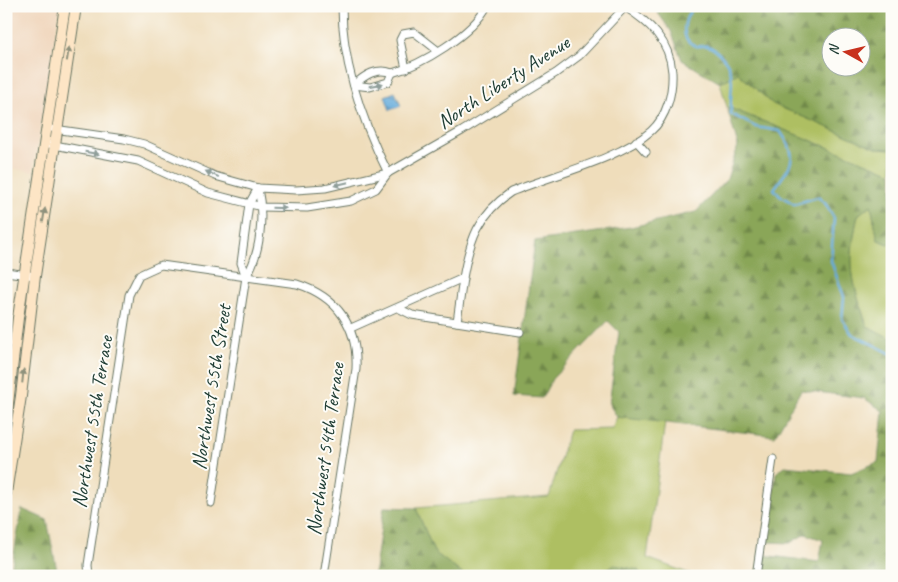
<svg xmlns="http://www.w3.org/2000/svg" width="898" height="582" font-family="Caveat,sans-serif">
<defs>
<pattern id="forest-firs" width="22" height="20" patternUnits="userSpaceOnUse" patternTransform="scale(1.25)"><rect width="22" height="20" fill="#8aa658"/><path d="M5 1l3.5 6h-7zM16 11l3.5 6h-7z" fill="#70884a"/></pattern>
<pattern id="water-waves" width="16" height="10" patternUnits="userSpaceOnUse" patternTransform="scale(1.25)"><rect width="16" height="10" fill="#65abdb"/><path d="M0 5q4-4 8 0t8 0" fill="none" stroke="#538cb2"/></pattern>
</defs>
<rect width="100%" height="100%" fill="#fdfcf7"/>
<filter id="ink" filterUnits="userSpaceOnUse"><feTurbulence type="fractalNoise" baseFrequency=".02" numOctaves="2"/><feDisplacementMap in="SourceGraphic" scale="10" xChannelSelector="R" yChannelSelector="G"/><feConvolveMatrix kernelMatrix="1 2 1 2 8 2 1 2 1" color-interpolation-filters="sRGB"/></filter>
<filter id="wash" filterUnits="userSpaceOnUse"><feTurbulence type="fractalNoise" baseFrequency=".0096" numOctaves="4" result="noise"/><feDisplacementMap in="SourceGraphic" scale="20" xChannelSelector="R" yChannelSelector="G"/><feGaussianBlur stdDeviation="1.12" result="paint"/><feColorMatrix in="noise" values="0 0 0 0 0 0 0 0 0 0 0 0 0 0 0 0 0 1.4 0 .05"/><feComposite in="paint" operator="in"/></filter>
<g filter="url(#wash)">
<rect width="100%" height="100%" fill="#efddbb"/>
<path fill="#f0d6bc" d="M 6,6 L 60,6 L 33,172 L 6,167 Z"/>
<g fill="#aebf62" stroke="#667e4b">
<path d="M 738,73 L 773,104 L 876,148 L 892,149 L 892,173 L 727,107 L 720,83 Z"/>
<path d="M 871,205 L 878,240 L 892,245 L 892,339 L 867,326 C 851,279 847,264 858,215 Z"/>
<path d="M 617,417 L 665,422 L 647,558 L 696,576 L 641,576 L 638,570 L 614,565 L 594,576 L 465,576 L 434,552 L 416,508 L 549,497 L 569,430 L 612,429 Z"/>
</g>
<g fill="url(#forest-firs)" stroke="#547246" fill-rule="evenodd">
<path d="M 653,6 L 892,6 L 892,149 L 876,148 L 773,104 L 738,73 L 720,83 L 682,60 L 671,31 ZM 830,38 L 860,38 L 860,68 L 830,68 Z"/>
<path d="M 727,107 L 892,173 L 892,245 L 878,240 L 871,205 L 858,215 C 847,264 851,279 867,326 L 892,339 L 892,576 L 760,576 L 763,555 L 819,562 L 823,540 L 805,534 L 790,543 L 767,542 L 776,473 L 785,466 L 851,473 L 878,462 L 883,411 L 864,398 L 801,390 L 775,436 L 617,417 L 609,404 L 619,332 L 608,321 L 552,379 L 542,398 L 514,396 L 535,241 L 631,227 L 696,212 L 727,179 L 738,146 Z"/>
<path d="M 384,507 L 416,508 L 434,552 L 465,576 L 374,576 Z"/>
<path d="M 22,509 L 47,520 L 58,576 L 10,576 Z"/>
<path d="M 614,565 L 638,570 L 641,576 L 594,576 Z"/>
</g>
<path fill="url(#water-waves)" stroke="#427488" d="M 395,92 L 401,106 L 390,110 L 385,96 Z"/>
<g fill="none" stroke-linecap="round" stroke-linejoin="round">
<path stroke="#65abdb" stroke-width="2.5" d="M 694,6 C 685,16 677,39 696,46 C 699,47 704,45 707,46 C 716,48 726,60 729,67 C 735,82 729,98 731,114 L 756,127 L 780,131 C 800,159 792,163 774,189 L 781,196 L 794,204 L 818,197 L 825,203 L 834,218 L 831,261 L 844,297 L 842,319 L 852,334 L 892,354"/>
</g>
</g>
<g filter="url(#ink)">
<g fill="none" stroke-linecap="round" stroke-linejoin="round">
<defs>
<g id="street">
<path d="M 342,6 C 342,63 363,123 388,173"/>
<path d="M 406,69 L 400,40 L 403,34 L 414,32 L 437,50"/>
<path d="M 354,85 C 365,75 377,67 392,73 C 421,65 473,34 487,6"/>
<path d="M 354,85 L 370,87 L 388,82 L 392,73"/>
<path d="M 54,129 L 124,139 L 144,144 L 215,176 L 258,188 L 296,190 L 325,188 L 388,173 L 462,131 L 556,73 L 579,56 L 626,6"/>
<path d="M 636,141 L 646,152"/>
<path d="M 44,143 L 138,161 L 208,193 L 262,207 L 307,208 L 351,201 L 376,189 L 388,173"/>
<path d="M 6,272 L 35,276"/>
<path d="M 246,277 L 241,263 L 249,204 L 258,188"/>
<path d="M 398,308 L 412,315 L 520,332"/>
<path d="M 457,322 L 463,278"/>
<path d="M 351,328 L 463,278 C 470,239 478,215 511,192 C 552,175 620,159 651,131 C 667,117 673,92 672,72 C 670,41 649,22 625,7"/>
<path d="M 211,503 L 246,277 C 261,253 264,215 258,188"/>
<path d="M 89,576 L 88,565 L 129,295 L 139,275 L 161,265 L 297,284 C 338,297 358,327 356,369 L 324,576"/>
<path d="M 756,576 L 773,459"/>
</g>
<g id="secondary">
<path d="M 6,421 L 18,318 L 65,6"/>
<path d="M 6,493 L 21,396 L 35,276 L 76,6"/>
</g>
</defs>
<use href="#street" stroke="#687563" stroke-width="9"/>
<use href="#secondary" stroke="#687563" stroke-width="12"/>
<use href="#street" stroke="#fff" stroke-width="7"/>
<use href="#secondary" stroke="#fde5c5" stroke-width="10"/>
</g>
<defs><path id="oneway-solid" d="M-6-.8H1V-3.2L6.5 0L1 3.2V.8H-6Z" transform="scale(1.25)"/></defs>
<g fill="#8e917c">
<use href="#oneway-solid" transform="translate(68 54) rotate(-81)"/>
<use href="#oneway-solid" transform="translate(44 215) rotate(-81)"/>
<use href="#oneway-solid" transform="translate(23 376) rotate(-84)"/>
</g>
<g fill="#8f9e9a">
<use href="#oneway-solid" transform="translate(376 85) rotate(-12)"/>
<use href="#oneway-solid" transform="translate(92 153) rotate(10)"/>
<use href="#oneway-solid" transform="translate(212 174) rotate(-156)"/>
<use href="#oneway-solid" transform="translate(341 184) rotate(166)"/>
<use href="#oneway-solid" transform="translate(279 208) rotate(1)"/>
</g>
</g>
<g text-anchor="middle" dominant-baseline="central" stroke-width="4" stroke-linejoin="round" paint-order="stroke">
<g font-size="21" fill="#1f3d34" stroke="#fdfcf7">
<text transform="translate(503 82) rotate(-33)">North Liberty Avenue</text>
<text transform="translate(211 387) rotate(-81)">Northwest 55th Street</text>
<text transform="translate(92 422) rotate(-81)">Northwest 55th Terrace</text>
<text transform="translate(325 449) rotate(-82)">Northwest 54th Terrace</text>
</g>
</g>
<rect width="898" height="582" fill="none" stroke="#fdfcf7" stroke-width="25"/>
<g transform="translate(846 52) rotate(278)"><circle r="24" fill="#fdfcf7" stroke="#a4b0a9"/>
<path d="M0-4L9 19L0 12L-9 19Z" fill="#c8321e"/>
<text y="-8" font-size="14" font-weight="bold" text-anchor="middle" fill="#1f3d34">N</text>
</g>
</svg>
